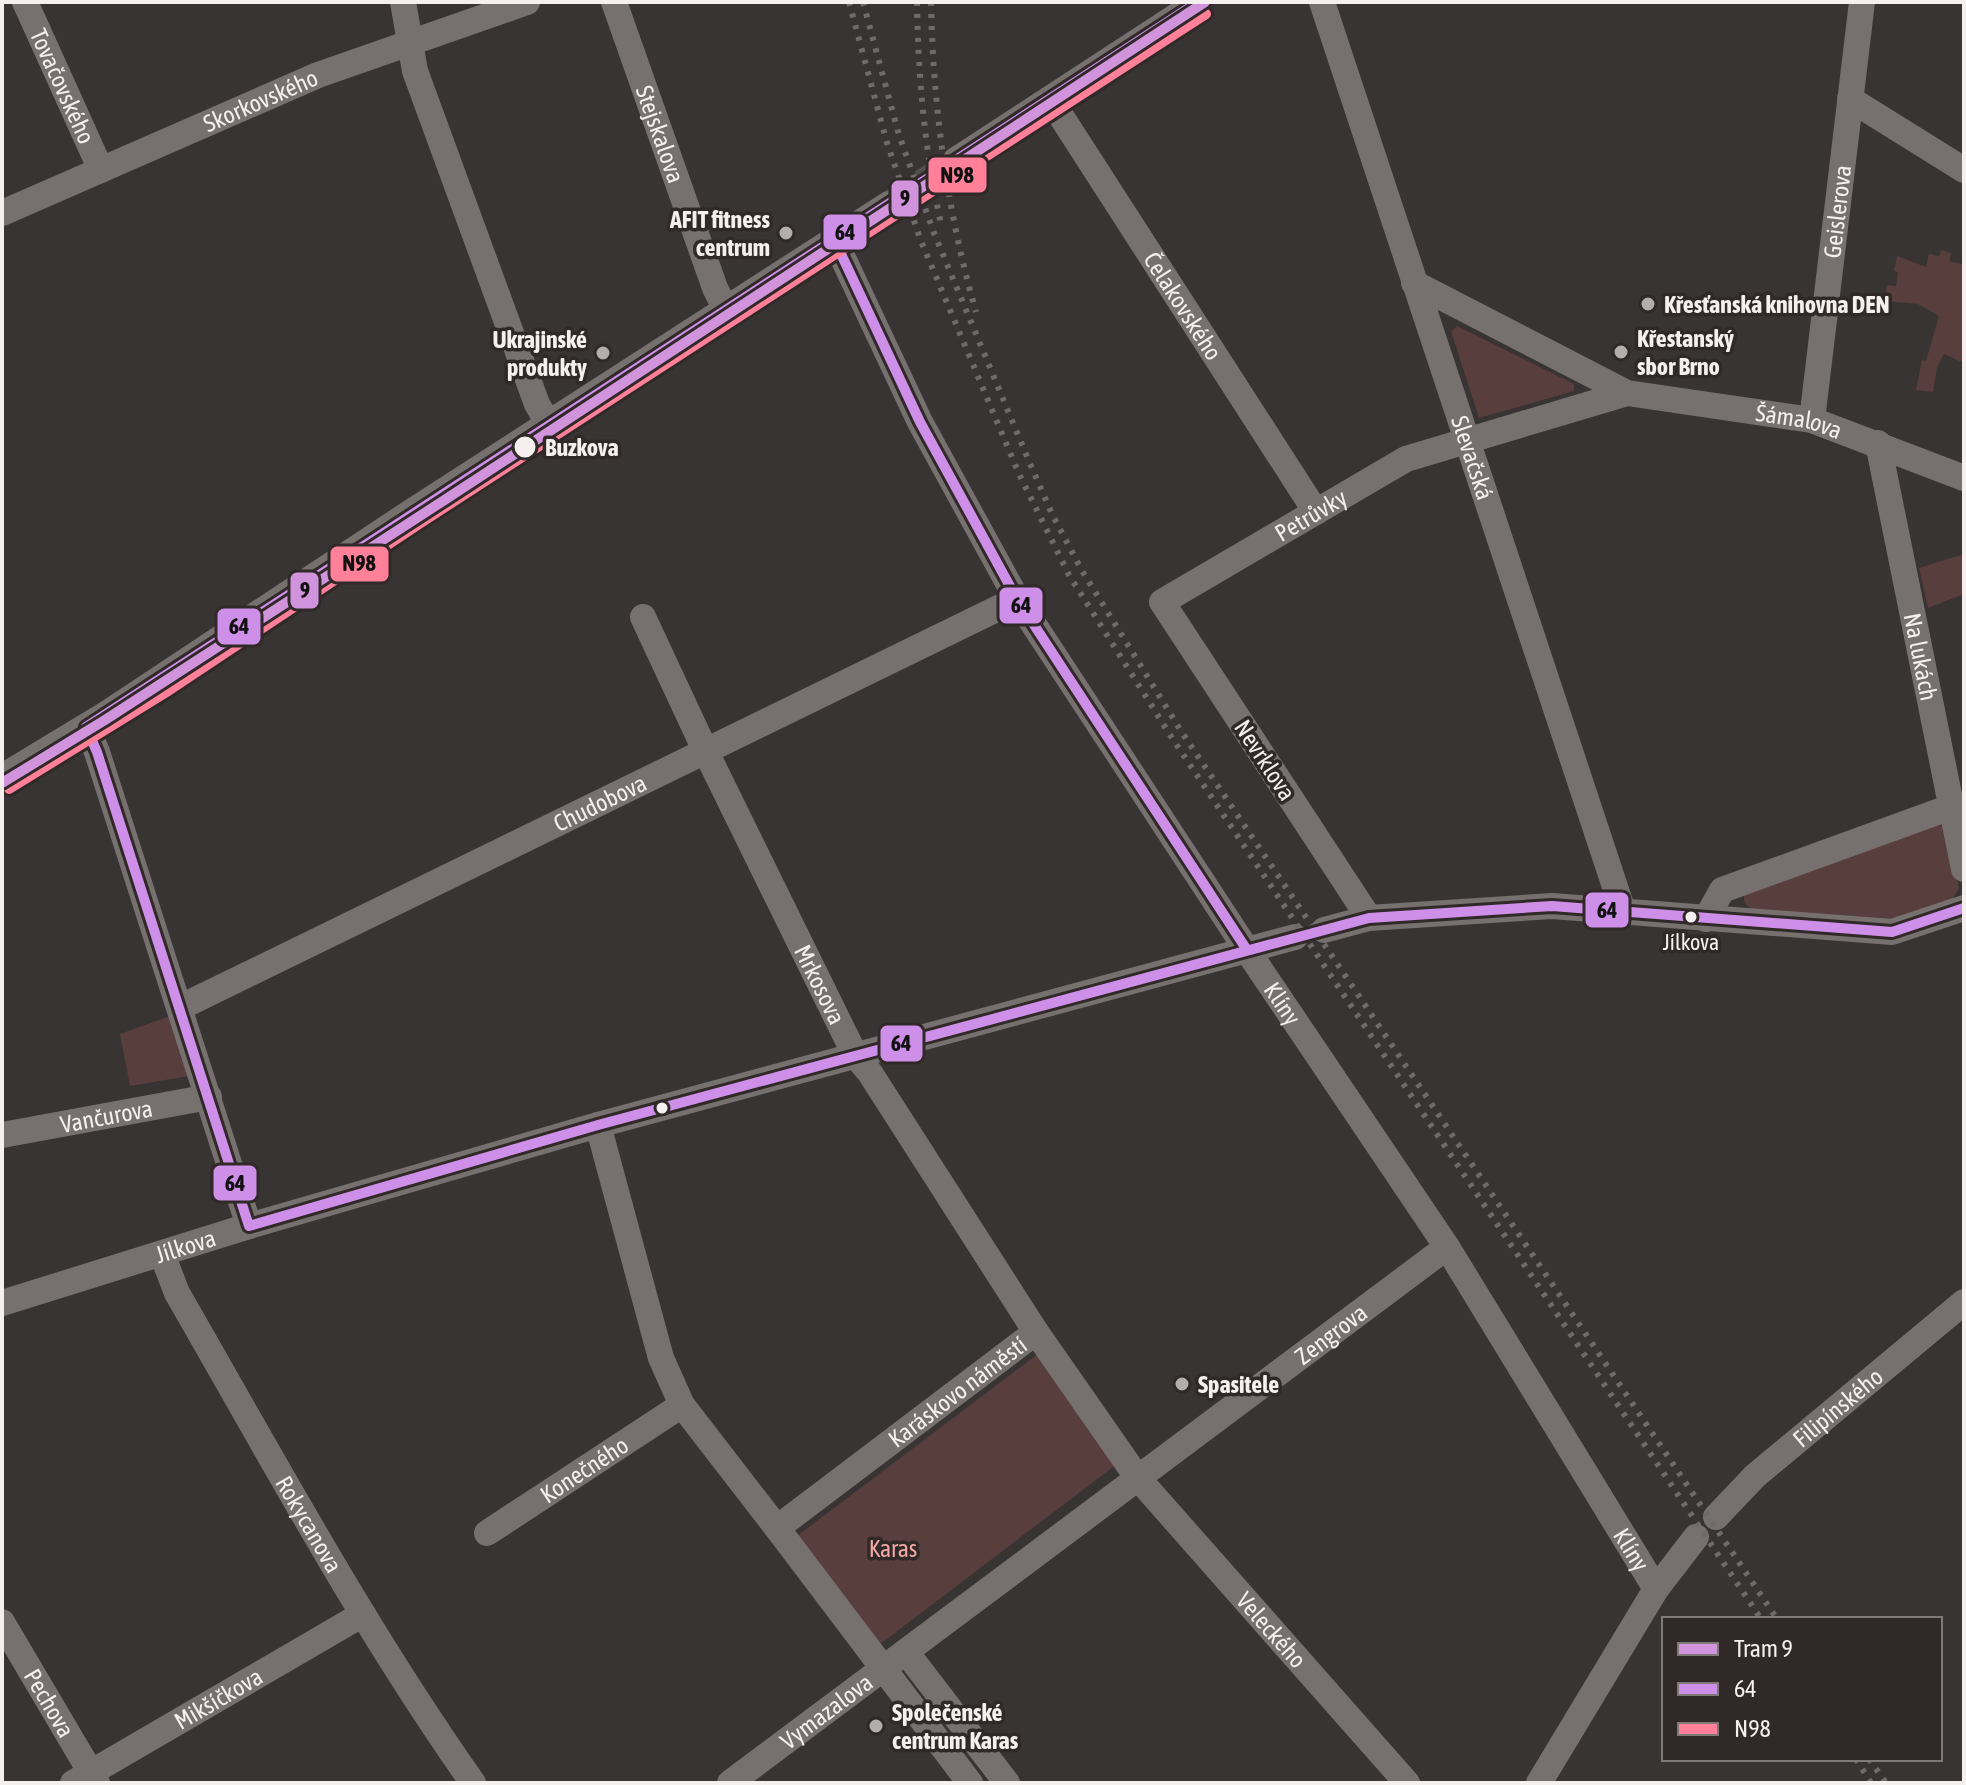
<svg xmlns="http://www.w3.org/2000/svg" width="1966" height="1785" font-family="'Asap Condensed',sans-serif">
<rect width="100%" height="100%" fill="#383434"/>
<g fill="#583e3c">
<path d="M 1941,250 L 1951,253 L 1949,261 L 1961,264 L 1964,261 L 1964,363 L 1944,354 L 1937,367 L 1933,392 L 1916,390 L 1922,360 L 1926,361 L 1939,316 L 1918,304 L 1885,301 L 1887,285 L 1896,286 L 1898,272 L 1894,271 L 1897,256 L 1926,267 L 1929,254 L 1939,256 Z"/>
<path d="M 1457,326 L 1574,384 L 1574,391 L 1479,418 L 1451,331 Z"/>
<path d="M 1964,554 L 1964,594 L 1928,608 L 1919,568 Z"/>
<path d="M 1940,824 L 1946,830 L 1959,888 L 1951,901 L 1902,918 L 1880,921 L 1753,910 C 1746,906 1743,902 1744,894 Z"/>
<path d="M 170,1016 L 189,1076 L 130,1086 L 120,1034 Z"/>
<path d="M 1038,1354 L 1117,1464 L 879,1645 L 797,1536 Z"/>
</g>
<g fill="none" stroke-linecap="round" stroke-linejoin="round">
<path stroke="#545050" stroke-width="26" stroke-dasharray="26 13" stroke-linecap="butt" d="M 889,204 L 956,160"/>
<g stroke="#76706f" stroke-width="26">
<path id="s1" d="M 25,2 L 101,170"/>
<path d="M 403,2 L 415,71 L 537,404 L 548,423"/>
<path id="s2" d="M 614,2 L 715,288 L 725,308"/>
<path id="s3" d="M 1322,2 L 1624,914"/>
<path id="s4" d="M 1050,99 L 1316,512"/>
<path d="M 1850,99 L 1964,170"/>
<path d="M 956,160 L 1198,2"/>
<path id="s5" d="M 2,213 L 318,75 L 527,2"/>
<path id="s6" d="M 834,239 L 920,422 L 1017,599 L 1247,950 L 1447,1247 L 1656,1589"/>
<path id="s7" d="M 1414,283 L 1627,393 L 1812,420 L 1964,478"/>
<path id="s8" d="M 1812,420 L 1862,2"/>
<path id="s9" d="M 1878,443 L 1964,869"/>
<path id="s10" d="M 643,617 L 705,750 L 855,1055 L 870,1073 L 1036,1332 L 1137,1477 L 1407,1783"/>
<path d="M 86,727 L 97,752 L 249,1226"/>
<path d="M 2,777 L 103,716 L 414,510 L 889,204"/>
<path id="s11" d="M 1369,918 L 1162,602 L 1406,459 L 1627,393"/>
<path d="M 1706,919 L 1722,890 L 1951,807"/>
<path d="M 1324,930 L 1369,918 L 1552,906 L 1892,932 L 1964,908"/>
<path id="s12" d="M 181,1007 L 1017,599"/>
<path d="M 598,1125 L 661,1358 L 682,1405 L 777,1528"/>
<path id="s13" d="M 2,1135 L 209,1097"/>
<path id="s14" d="M 162,1254 L 177,1293 C 272,1458 363,1627 473,1783"/>
<path id="s15" d="M 2,1303 L 249,1226 L 598,1125 L 1295,937"/>
<path id="s16" d="M 1716,1517 L 1755,1476 L 1964,1302"/>
<path id="s17" d="M 487,1533 L 682,1405"/>
<path id="s18" d="M 2,1622 L 97,1783"/>
<path d="M 906,1652 L 1007,1783"/>
<path id="s19" d="M 73,1783 L 363,1614"/>
<path id="s20" d="M 730,1783 L 1447,1247"/>
<path id="s21" d="M 970,1783 L 777,1528 L 1036,1332"/>
<path d="M 1539,1783 L 1656,1589 L 1696,1537"/>
</g>
<g stroke="#6f6b6a" stroke-width="6" stroke-dasharray="4 8" stroke-linecap="butt">
<path d="M 849,2 L 887,143 L 921,241 L 1019,474 L 1069,575 L 1172,738 L 1761,1619"/>
<path d="M 863,2 L 899,135 L 934,233 L 1028,459 L 1052,514 L 1081,569 L 1181,731 L 1777,1619"/>
<path d="M 917,2 C 918,77 925,155 942,228"/>
<path d="M 931,2 C 933,107 947,211 976,312"/>
<path d="M 1856,1759 L 1871,1783"/>
<path d="M 1869,1759 L 1886,1783"/>
</g>
<defs>
<g id="bus-1">
<path d="M 1198,2 C 828,245 455,483 86,727 L 97,752 L 249,1226 L 598,1125 L 1369,918 L 1552,906 L 1892,932 L 1964,908"/>
<path d="M 834,239 L 920,422 L 1017,599 L 1247,950"/>
</g>
<path id="bus-2" d="M 9,789 L 165,693 L 419,524 L 1206,14"/>
</defs>
<use href="#bus-1" stroke="#302928" stroke-width="16"/>
<use href="#bus-2" stroke="#302928" stroke-width="16"/>
<use href="#bus-1" stroke="#ce8fe9" stroke-width="10"/>
<use href="#bus-2" stroke="#ff8098" stroke-width="10"/>
<defs>
<path id="tram-1" d="M 2,783 L 105,720 L 443,501 L 1205,2"/>
</defs>
<use href="#tram-1" stroke="#302928" stroke-width="16"/>
<use href="#tram-1" stroke="#d093dc" stroke-width="10"/>
</g>
<g fill="#b3aeae" stroke="#302928" stroke-width="3">
<circle cx="786" cy="233" r="8"/>
<circle cx="1648" cy="304" r="8"/>
<circle cx="1621" cy="352" r="8"/>
<circle cx="603" cy="353" r="8"/>
<circle cx="1182" cy="1384" r="8"/>
<circle cx="876" cy="1726" r="8"/>
</g>
<g fill="#f5f0ef" stroke="#302928" stroke-width="3">
<circle cx="525" cy="447" r="12"/>
<circle cx="1691" cy="917" r="7"/>
<circle cx="662" cy="1108" r="7"/>
</g>
<g text-anchor="middle" dominant-baseline="central" stroke-width="7" stroke-linejoin="round" paint-order="stroke">
<g font-size="22" fill="#f5f0ef" stroke="#302928">
<text x="1691" y="942">Jílkova</text>
</g>
<g font-size="24" fill="#f5f0ef" stroke="#302928">
<text stroke="none"><textPath href="#s1" startOffset="92">Tovačovského</textPath></text>
<text stroke="none"><textPath href="#s5" startOffset="282">Skorkovského</textPath></text>
<text stroke="none"><textPath href="#s2" startOffset="140">Stejskalova</textPath></text>
<text stroke="none"><textPath href="#s8" startOffset="210">Geislerova</textPath></text>
<text stroke="none"><textPath href="#s4" startOffset="246">Čelakovského</textPath></text>
<text stroke="none"><textPath href="#s7" startOffset="414">Šámalova</textPath></text>
<text stroke="none"><textPath href="#s3" startOffset="480">Slevačská</textPath></text>
<text stroke="none"><textPath href="#s11" startOffset="550">Petrůvky</textPath></text>
<text stroke="none"><textPath href="#s9" startOffset="218">Na lukách</textPath></text>
<text transform="translate(1265 760) rotate(57)">Nevrklova</text>
<text stroke="none"><textPath href="#s12" startOffset="466">Chudobova</textPath></text>
<text stroke="none"><textPath href="#s10" startOffset="408">Mrkosova</textPath></text>
<text stroke="none"><textPath href="#s6" startOffset="888">Klíny</textPath></text>
<text stroke="none"><textPath href="#s13" startOffset="106">Vančurova</textPath></text>
<text stroke="none"><textPath href="#s15" startOffset="192">Jílkova</textPath></text>
<text stroke="none"><textPath href="#s20" startOffset="750">Zengrova</textPath></text>
<text stroke="none"><textPath href="#s21" startOffset="546">Karáskovo náměstí</textPath></text>
<text stroke="none"><textPath href="#s16" startOffset="164">Filipínského</textPath></text>
<text stroke="none"><textPath href="#s17" startOffset="116">Konečného</textPath></text>
<text stroke="none"><textPath href="#s14" startOffset="308">Rokycanova</textPath></text>
<text stroke="none"><textPath href="#s6" startOffset="1536">Klíny</textPath></text>
<text stroke="none"><textPath href="#s10" startOffset="1198">Veleckého</textPath></text>
<text stroke="none"><textPath href="#s19" startOffset="168">Mikšíčkova</textPath></text>
<text stroke="none"><textPath href="#s18" startOffset="94">Pechova</textPath></text>
<text stroke="none"><textPath href="#s20" startOffset="120">Vymazalova</textPath></text>
</g>
<g font-size="24" font-weight="bold" fill="#f5f0ef" stroke="#302928" text-anchor="start">
<text x="770" y="219" text-anchor="end">AFIT fitness<tspan x="770" dy="28">centrum</tspan></text>
<text x="1664" y="304">Křesťanská knihovna DEN</text>
<text x="1637" y="338">Křestanský<tspan x="1637" dy="28">sbor Brno</tspan></text>
<text x="587" y="339" text-anchor="end">Ukrajinské<tspan x="587" dy="28">produkty</tspan></text>
<text x="1198" y="1384">Spasitele</text>
<text x="892" y="1712">Společenské<tspan x="892" dy="28">centrum Karas</tspan></text>
</g>
<g font-size="24" font-weight="bold" fill="#f5f0ef" stroke="#302928" text-anchor="start">
<text x="545" y="447">Buzkova</text>
</g>
<g font-size="24" fill="#f3a8a5" stroke="#302928">
<text x="893" y="1548">Karas</text>
</g>
</g>
<g stroke="#302928" stroke-width="3">
<rect x="927" y="156" width="61" height="38" rx="8" fill="#ff8098"/>
<rect x="890" y="179" width="30" height="39" rx="8" fill="#d093dc"/>
<rect x="822" y="213" width="46" height="38" rx="8" fill="#ce8fe9"/>
<rect x="329" y="545" width="61" height="38" rx="8" fill="#ff8098"/>
<rect x="289" y="571" width="31" height="39" rx="8" fill="#d093dc"/>
<rect x="998" y="586" width="46" height="39" rx="8" fill="#ce8fe9"/>
<rect x="216" y="607" width="46" height="39" rx="8" fill="#ce8fe9"/>
<rect x="1584" y="891" width="46" height="38" rx="8" fill="#ce8fe9"/>
<rect x="879" y="1024" width="45" height="39" rx="8" fill="#ce8fe9"/>
<rect x="212" y="1164" width="46" height="38" rx="8" fill="#ce8fe9"/>
</g>
<g font-size="22" text-anchor="middle" font-weight="bold" fill="#111">
<text x="957" y="183">N98</text>
<text x="905" y="206">9</text>
<text x="845" y="240">64</text>
<text x="359" y="571">N98</text>
<text x="305" y="598">9</text>
<text x="1021" y="613">64</text>
<text x="239" y="634">64</text>
<text x="1607" y="918">64</text>
<text x="901" y="1051">64</text>
<text x="235" y="1191">64</text>
</g>
<rect width="1966" height="1785" fill="none" stroke="#f5f0ef" stroke-width="8"/>
<rect x="1662" y="1617" width="280" height="144" fill="#302928" stroke="#7f7978" stroke-width="2"/>
<rect x="1678" y="1643" width="40" height="12" fill="#d093dc" stroke="#7f7978" stroke-width="2"/>
<text x="1734" y="1657" font-size="24" fill="#f5f0ef">Tram 9</text>
<rect x="1678" y="1683" width="40" height="12" fill="#ce8fe9" stroke="#7f7978" stroke-width="2"/>
<text x="1734" y="1697" font-size="24" fill="#f5f0ef">64</text>
<rect x="1678" y="1723" width="40" height="12" fill="#ff8098" stroke="#7f7978" stroke-width="2"/>
<text x="1734" y="1737" font-size="24" fill="#f5f0ef">N98</text>
</svg>
